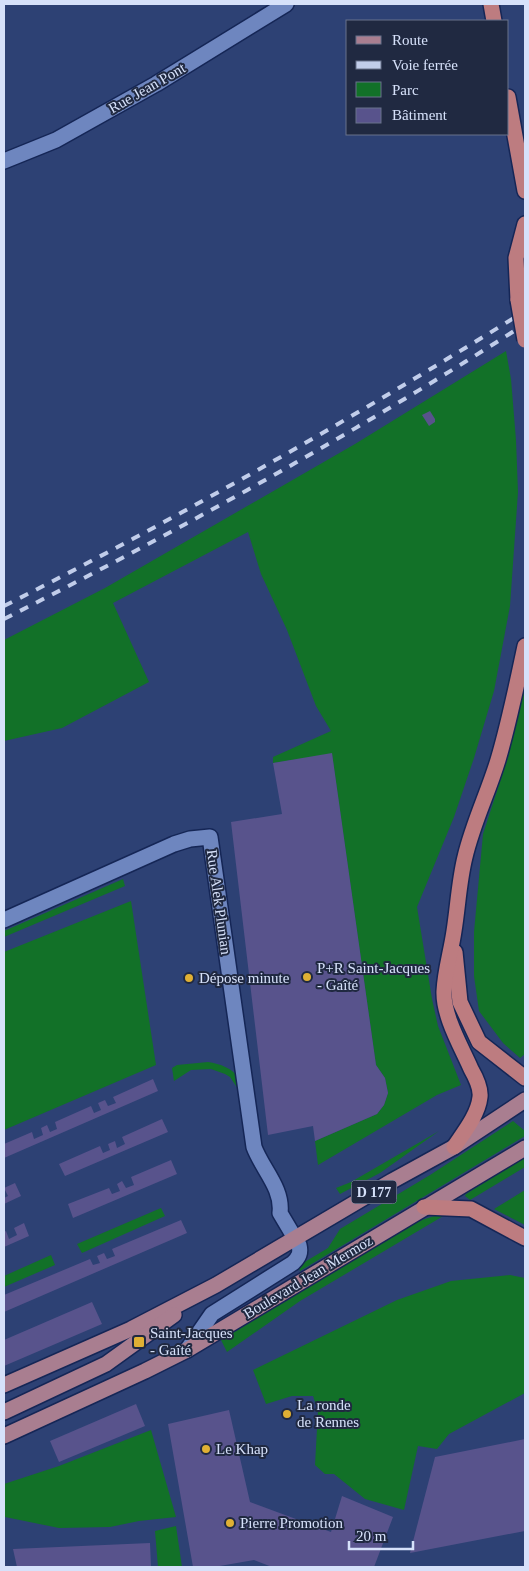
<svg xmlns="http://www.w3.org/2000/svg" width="529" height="1571" font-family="'Times New Roman',serif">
<rect width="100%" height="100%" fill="#2d4174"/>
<g fill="#127128">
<path d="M 506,351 L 511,379 L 516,440 L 518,492 L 510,606 L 494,691 L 474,758 L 454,817 L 417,907 L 432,999 L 438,1026 L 461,1085 L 437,1095 L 318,1165 L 315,1141 L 377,1114 L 384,1105 L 388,1093 L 385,1078 L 376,1065 L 332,754 L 273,763 L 273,757 L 331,731 L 316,706 L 287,630 L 261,574 L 248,532 L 113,603 L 149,682 L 62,728 L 4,741 L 4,640 L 105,588 L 355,444 Z"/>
<path d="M 525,684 L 525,1054 L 520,1058 L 503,1043 L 479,1011 L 474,976 L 474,932 L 483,834 L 508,757 Z"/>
<path d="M 123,879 L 125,886 L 4,937 L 4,931 Z"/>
<path d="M 131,901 L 156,1065 L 4,1130 L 4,952 Z"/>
<path d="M 208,1062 C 220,1064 233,1068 239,1079 C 241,1083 241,1091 242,1095 L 230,1077 L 225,1074 L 211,1069 L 191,1070 L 174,1081 L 172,1068 L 177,1065 Z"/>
<path d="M 513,1121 L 525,1131 L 525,1136 L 300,1271 L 298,1266 L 328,1248 L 340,1229 L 430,1175 Z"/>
<path d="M 439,1131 L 380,1173 L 340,1194 L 336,1188 L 351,1182 Z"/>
<path d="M 525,1157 L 525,1167 L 470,1200 L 465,1196 L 466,1194 Z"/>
<path d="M 525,1190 L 525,1225 L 494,1209 Z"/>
<path d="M 161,1208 L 165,1216 L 82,1253 L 77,1244 Z"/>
<path d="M 445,1215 L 300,1301 L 227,1352 L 221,1340 L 419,1221 L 434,1216 Z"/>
<path d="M 51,1255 L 55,1265 L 4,1287 L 4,1276 Z"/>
<path d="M 510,1275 L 525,1278 L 525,1393 L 449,1434 L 437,1449 L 418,1446 L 404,1510 L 365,1499 L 334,1474 L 325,1474 L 315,1465 L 318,1411 L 313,1396 L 292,1396 L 266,1404 L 253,1370 L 397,1300 L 451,1281 Z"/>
<path d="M 151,1430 L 176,1517 L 139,1521 L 110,1527 L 59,1528 L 5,1517 L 4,1513 L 4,1484 L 59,1466 Z"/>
<path d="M 176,1526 L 182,1567 L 158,1567 L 155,1531 Z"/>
</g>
<g fill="#58538c">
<path d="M 430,411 L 435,419 L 435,422 L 429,426 L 422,415 Z"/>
<path d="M 332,753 L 376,1065 L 385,1078 L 388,1093 L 384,1105 L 377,1114 L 315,1141 L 313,1126 L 268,1135 L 231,822 L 282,814 L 273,763 Z"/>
<path d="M 153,1079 L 158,1091 L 4,1158 L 4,1144 L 32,1132 L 34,1139 L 43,1135 L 41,1128 L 47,1125 L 50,1132 L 57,1129 L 55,1122 L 91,1106 L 94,1113 L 101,1110 L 98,1103 L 105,1100 L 108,1106 L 116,1103 L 113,1097 Z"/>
<path d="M 162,1119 L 168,1132 L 65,1176 L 59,1164 L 100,1146 L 103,1153 L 110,1150 L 108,1144 L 115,1141 L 117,1148 L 125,1144 L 122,1137 Z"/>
<path d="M 171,1160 L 177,1174 L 73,1218 L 68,1204 L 109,1188 L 112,1194 L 120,1191 L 117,1184 L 122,1181 L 126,1188 L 134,1185 L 131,1177 Z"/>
<path d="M 15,1183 L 21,1196 L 4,1204 L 4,1198 L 8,1196 L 4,1188 Z"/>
<path d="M 181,1220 L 187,1233 L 4,1312 L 4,1295 L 90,1259 L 93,1265 L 100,1263 L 97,1256 L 104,1253 L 107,1259 L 115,1256 L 112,1249 Z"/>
<path d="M 24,1223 L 29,1236 L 4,1247 L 4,1232 L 6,1231 L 9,1239 L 17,1235 L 14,1228 Z"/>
<path d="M 92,1302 L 102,1324 L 4,1366 L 4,1340 Z"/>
<path d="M 136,1404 L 145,1426 L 59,1462 L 50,1441 Z"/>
<path d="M 229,1410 L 250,1502 L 331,1532 L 342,1496 L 393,1517 L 374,1567 L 272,1567 L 254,1560 L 214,1567 L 193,1567 L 168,1424 Z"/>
<path d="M 525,1439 L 525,1531 L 410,1553 L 435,1457 Z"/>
<path d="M 150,1543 L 151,1567 L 17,1567 L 13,1549 Z"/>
</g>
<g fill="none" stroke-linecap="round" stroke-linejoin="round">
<defs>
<g id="minor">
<path d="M 4,161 L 56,140 L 156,84 L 286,4"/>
<path d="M 4,920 L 174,844 L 190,839 L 210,837 L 254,1147 C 262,1169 283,1188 280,1213 L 299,1245 C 301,1253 299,1257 293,1263 L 212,1314 L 187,1350"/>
</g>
<g id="primary">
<path d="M 4,1385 L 131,1329 L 216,1285 L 392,1181 L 454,1147 L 525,1100"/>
<path d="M 4,1412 L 106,1364 L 174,1315"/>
<path d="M 4,1436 L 145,1371 L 187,1350 L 525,1148"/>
</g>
<g id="trunk">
<path d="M 491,4 L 494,21"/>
<path d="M 508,97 L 525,191"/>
<path d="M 518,300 L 516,258 L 525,224"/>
<path d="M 455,952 L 460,1002 L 479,1042 L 525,1078"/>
<path d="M 454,1147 C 464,1132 478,1115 480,1097 C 481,1089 475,1076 471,1069 C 461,1046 443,1016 444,991 C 445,970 451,952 454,931 C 458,906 459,881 465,857 C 473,823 488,793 498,760 C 509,723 517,684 525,646"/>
<path d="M 424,1207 L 471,1209 L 525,1238"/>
</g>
</defs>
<use href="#minor" stroke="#152656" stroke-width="18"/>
<use href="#primary" stroke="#152656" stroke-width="18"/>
<use href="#trunk" stroke="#152656" stroke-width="18"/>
<use href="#minor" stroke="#6e86bf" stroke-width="15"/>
<use href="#primary" stroke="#a97e90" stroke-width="15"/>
<use href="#trunk" stroke="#bd7c80" stroke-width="15"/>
<g stroke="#c1cdea" stroke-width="4" stroke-dasharray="9 9" stroke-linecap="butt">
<path d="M 4,606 C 182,516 355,417 525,311"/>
<path d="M 4,619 C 182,529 357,432 525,324"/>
</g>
<defs>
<path id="trunk-bridge" d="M 518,300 L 525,340"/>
</defs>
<use href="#trunk-bridge" stroke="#152656" stroke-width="18" stroke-linecap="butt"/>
<use href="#trunk-bridge" stroke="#bd7c80" stroke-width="15"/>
</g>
<g fill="#e0b034" stroke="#202941" stroke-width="2">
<circle cx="307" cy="977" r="5"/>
<circle cx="189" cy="978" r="5"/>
<rect x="133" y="1336" width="12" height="12" rx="2.5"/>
<circle cx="287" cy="1414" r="5"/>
<circle cx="206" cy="1449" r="5"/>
<circle cx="230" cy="1523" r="5"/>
</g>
<g text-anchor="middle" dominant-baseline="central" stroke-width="4" stroke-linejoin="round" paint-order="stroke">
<rect fill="#202941" stroke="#9faac2" stroke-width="1" x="351.5" y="1180.5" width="45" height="23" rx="4"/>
<g font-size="14" font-weight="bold" fill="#d6e1fa">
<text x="374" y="1192">D 177</text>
</g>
<g font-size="15" fill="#d6e1fa" stroke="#202941">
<text transform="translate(147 88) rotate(-30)">Rue Jean Pont</text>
<text transform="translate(219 902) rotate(82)">Rue Alek Plunian</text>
<text transform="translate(308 1277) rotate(-31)">Boulevard Jean Mermoz</text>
</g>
<g font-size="15" fill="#d6e1fa" stroke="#202941" text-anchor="start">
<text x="317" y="968">P+R Saint-Jacques<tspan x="317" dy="17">- Gaîté</tspan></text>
<text x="199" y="978">Dépose minute</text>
<text x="150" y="1333">Saint-Jacques<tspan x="150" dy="17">- Gaîté</tspan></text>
<text x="297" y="1405">La ronde<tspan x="297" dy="17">de Rennes</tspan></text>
<text x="216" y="1449">Le Khap</text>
<text x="240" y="1523">Pierre Promotion</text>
</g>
</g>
<rect width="529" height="1571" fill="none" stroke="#d6e1fa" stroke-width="10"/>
<rect x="346" y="20" width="162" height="115" fill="#202941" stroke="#69738b"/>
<rect x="356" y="36" width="25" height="8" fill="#a97e90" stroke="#69738b"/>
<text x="392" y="45" font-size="15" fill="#d6e1fa">Route</text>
<rect x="356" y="61" width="25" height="8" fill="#c1cdea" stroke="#69738b"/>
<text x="392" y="70" font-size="15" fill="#d6e1fa">Voie ferrée</text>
<rect x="356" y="82" width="25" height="15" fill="#127128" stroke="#69738b"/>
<text x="392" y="95" font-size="15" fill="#d6e1fa">Parc</text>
<rect x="356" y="108" width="25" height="15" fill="#58538c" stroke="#69738b"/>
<text x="392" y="120" font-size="15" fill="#d6e1fa">Bâtiment</text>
<path d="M349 1541v8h64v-8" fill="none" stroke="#d6e1fa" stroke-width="2.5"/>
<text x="356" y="1541" font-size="15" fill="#d6e1fa" stroke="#202941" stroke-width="4" paint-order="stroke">20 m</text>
</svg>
